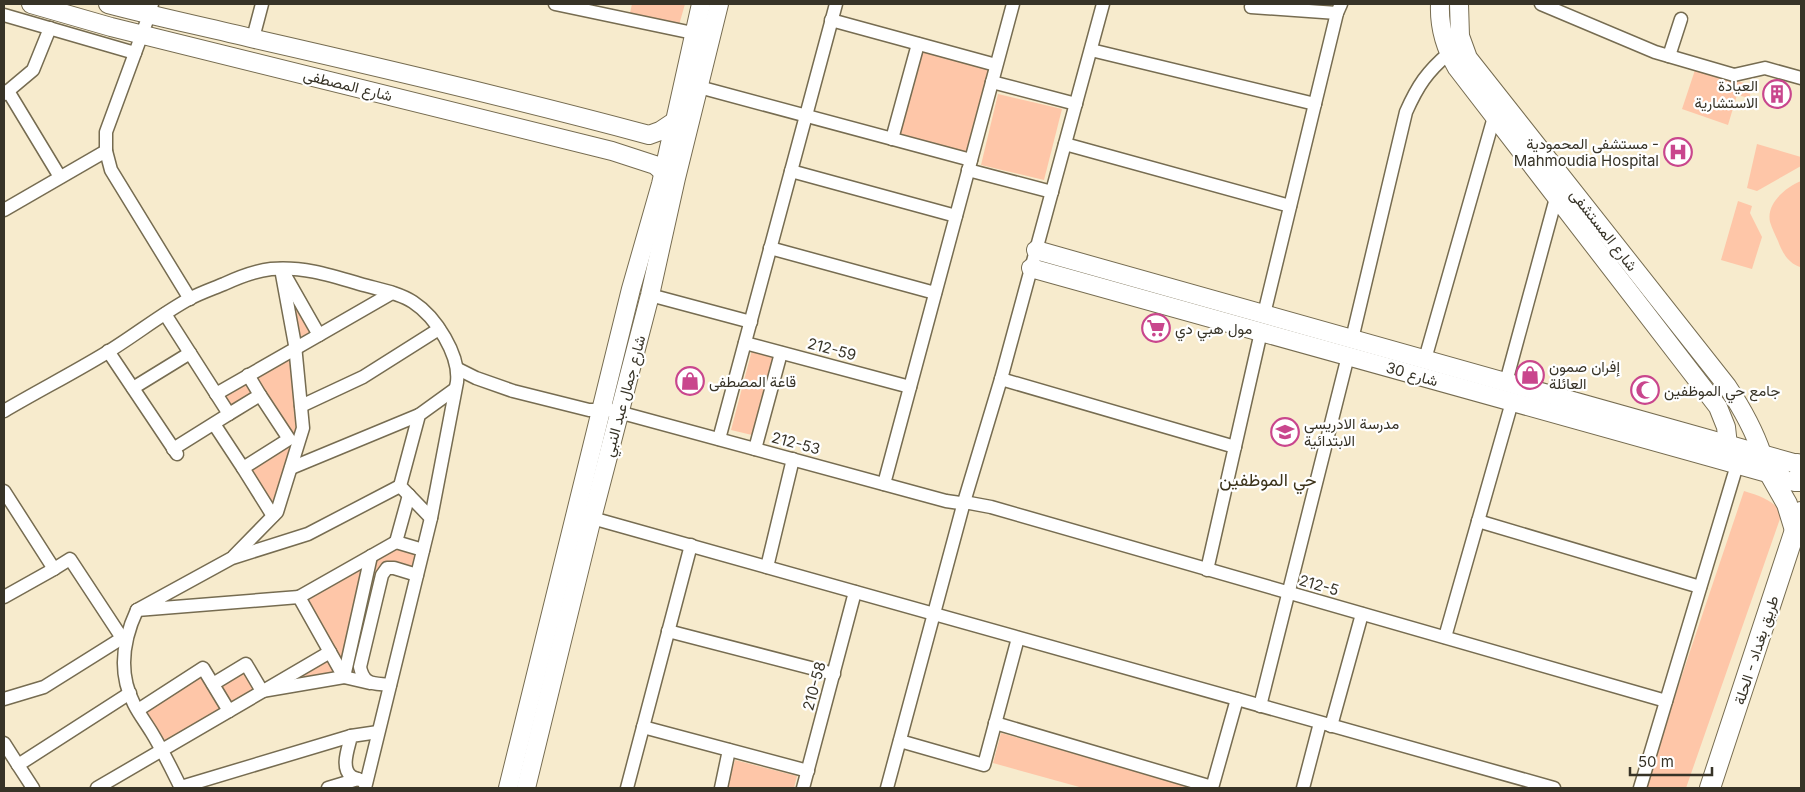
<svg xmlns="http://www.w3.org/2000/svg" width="1805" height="792" font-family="Inter,Vazirmatn,sans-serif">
<rect width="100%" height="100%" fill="#f7ebcd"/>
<g fill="#fec6a8">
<path d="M 632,4 L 685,4 L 679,25 L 630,13 Z"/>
<path d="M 921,50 L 989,68 L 967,153 L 899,135 Z"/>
<path d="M 1696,67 L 1753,86 L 1749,98 L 1737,95 L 1728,125 L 1682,109 Z"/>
<path d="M 998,94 L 1062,109 L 1044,180 L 981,165 Z"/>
<path d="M 1757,144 L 1801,157 L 1801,166 L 1757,191 L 1747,188 Z"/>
<path d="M 1801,181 L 1801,262 L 1800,267 C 1788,263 1782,252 1778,241 C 1775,235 1772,228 1770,222 C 1766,203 1786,187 1801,181 Z"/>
<path d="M 1738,201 L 1752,206 L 1750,213 L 1762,237 L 1752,269 L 1721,260 Z"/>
<path d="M 281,269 L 319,335 L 296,348 L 302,431 L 277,512 L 243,468 L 289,440 L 261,395 L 229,414 L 216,394 L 295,348 Z"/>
<path d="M 752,350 L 773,356 L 752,435 L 731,430 Z"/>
<path d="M 1744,491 C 1760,496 1771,499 1782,513 L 1686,788 L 1644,788 Z"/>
<path d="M 396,542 L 423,550 L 417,575 L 387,568 L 362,676 L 344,677 L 262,691 L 162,750 L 138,710 L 203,668 L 213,684 L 246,664 L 262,690 L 330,652 L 299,597 Z"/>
<path d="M 1001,733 L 1195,788 L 1083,788 L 993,763 Z"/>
<path d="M 735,760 L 797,776 L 794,788 L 727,788 Z"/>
</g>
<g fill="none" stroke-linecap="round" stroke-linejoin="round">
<defs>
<g id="street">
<path d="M 152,4 L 149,15 L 106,132 L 106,151 L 111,170 L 190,299"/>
<path d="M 555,4 L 693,33"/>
<path d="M 1541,4 L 1655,52 L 1734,75 L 1765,68 L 1801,78"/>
<path d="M 1251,7 L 1337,13"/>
<path d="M 4,15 L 135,53"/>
<path d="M 831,20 L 996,65"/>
<path d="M 253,38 L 262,4"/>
<path d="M 1091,50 L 1315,104"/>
<path d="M 1669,56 L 1681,19"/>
<path d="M 992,82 L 1076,104"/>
<path d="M 699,87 L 971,160"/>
<path d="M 8,91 L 33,70 L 50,28"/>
<path d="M 4,94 L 8,91 L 60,177"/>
<path d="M 892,139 L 918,44"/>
<path d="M 1065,144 L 1290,206"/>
<path d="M 968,170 L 1052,192"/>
<path d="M 791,171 L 956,216"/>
<path d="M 4,210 L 106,151"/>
<path d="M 770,248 L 935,293"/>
<path d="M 286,277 L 319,335 L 392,293"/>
<path d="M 650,295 L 751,322"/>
<path d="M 165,314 L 229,414 L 173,449"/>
<path d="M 1264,314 L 1337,13 L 1341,4"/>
<path d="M 1352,339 L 1406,112 C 1418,85 1427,72 1449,53"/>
<path d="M 745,343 L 910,387"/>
<path d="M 108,351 L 177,454"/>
<path d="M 1425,359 L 1494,117"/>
<path d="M 458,369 L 476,378 L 513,391 L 589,410 L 611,410 L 946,501 L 960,503 L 964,502 L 991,507 L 1666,701"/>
<path d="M 1001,379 L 1235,447"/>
<path d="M 1506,382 L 1556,198"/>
<path d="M 133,388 L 190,353"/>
<path d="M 216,394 L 319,335"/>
<path d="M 301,406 L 363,377 L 439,329"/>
<path d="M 4,411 C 38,391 73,373 106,353 C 134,336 160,315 189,299 C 200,293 212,289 224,284 C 239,277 254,271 271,269 C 302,266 330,275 360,284 C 377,289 398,292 413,302 C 436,317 460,355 457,382 L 431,518 L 365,788"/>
<path d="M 229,414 L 260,395 L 248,375"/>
<path d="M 214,424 L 243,468 L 289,439 L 260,395"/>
<path d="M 719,439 L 836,4"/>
<path d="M 755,449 L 781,353"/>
<path d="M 243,468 L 273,516"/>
<path d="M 291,468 L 419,415"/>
<path d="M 884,484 L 1013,4"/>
<path d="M 4,491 L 54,569 L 70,559 L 122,638"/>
<path d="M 409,495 L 396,542 L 423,550"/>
<path d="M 431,518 L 400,486 L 419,415 L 455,389"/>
<path d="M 592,518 L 1554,788"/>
<path d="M 1478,521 L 1700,587"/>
<path d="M 234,556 L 277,512 L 303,428 L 295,345 L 281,269"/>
<path d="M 767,567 L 793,459"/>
<path d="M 1207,570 L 1261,332"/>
<path d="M 4,597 L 54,569"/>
<path d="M 299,597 L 137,610 L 232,558 L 308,534 L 400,486"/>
<path d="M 137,610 C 123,640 118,673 134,704 C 139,714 146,723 152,733 C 163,751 172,770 181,788"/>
<path d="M 668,631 L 834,674"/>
<path d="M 1445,637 L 1512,402"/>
<path d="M 370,683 L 344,677 L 299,597 L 396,542"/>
<path d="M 213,684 L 246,664 L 262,691 L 344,677 L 371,556"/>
<path d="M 390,685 C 374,683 364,686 360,667 L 382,575 L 387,568 L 394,568 L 417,575"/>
<path d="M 4,699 L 44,687 L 127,635"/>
<path d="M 1260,706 L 1348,356"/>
<path d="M 138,710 L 203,668 L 229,711"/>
<path d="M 995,723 L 1212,787"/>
<path d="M 1331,726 L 1362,614"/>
<path d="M 643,727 L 808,771"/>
<path d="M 900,741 L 984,765 L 1018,638"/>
<path d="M 4,743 L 18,765"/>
<path d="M 366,782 C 362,780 355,779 351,776 C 340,767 349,747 351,736 L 378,732"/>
<path d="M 181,787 L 351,736"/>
<path d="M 33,788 L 18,765 L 130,693"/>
<path d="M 97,788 L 330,652"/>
<path d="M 328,788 L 358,779"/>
<path d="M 627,788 L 691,545"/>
<path d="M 721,788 L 729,750"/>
<path d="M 803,788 L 855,592"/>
<path d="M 887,788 L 964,502 L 1001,379 L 1103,4"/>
<path d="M 1212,788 L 1237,699"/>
<path d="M 1303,788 L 1320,723"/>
<path d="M 1640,788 L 1737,465"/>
</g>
<g id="secondary">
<path d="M 31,4 L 111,27 L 612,151 L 655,165 L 663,172 L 671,176"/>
<path d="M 108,4 C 157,17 206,27 255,39 C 387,69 519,100 649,135 L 660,131 L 675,121"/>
<path d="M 1440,4 C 1439,27 1445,48 1457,68 L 1718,407 L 1726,427 L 1729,454"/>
<path d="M 1459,4 L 1460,36 L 1468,58 L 1727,386 C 1741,407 1754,430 1762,454"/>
<path d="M 1036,250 L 1797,464 L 1801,469"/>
<path d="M 1031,268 L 1782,477"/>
<path d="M 508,788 L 631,289 L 661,184 L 701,4"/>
<path d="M 526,788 L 592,518 L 650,295 L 676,178 L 719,4"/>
</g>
<g id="primary">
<path d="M 1797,464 L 1801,466"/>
<path d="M 1770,474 L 1787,504 L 1795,530"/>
<path d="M 1794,481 L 1801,481"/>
<path d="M 1710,788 L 1801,512"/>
</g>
</defs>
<use href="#street" stroke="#766c51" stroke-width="15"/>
<use href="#secondary" stroke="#766c51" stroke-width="20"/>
<use href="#primary" stroke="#766c51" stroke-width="22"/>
<use href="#street" stroke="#fff" stroke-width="12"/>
<use href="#secondary" stroke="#fff" stroke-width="18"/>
<use href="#primary" stroke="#fff" stroke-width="20"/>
</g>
<defs>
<symbol id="building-ring" viewBox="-11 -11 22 22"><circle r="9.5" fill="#fff" stroke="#c9468d" stroke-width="1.5"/><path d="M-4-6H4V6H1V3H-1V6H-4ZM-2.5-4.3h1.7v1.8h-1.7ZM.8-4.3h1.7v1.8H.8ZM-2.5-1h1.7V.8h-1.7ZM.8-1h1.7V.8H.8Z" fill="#c9468d"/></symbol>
<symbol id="hospital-ring" viewBox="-11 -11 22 22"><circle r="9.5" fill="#fff" stroke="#c9468d" stroke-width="1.5"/><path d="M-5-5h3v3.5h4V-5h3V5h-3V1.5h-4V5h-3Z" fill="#c9468d"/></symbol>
<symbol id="supermarket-ring" viewBox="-11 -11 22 22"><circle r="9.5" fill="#fff" stroke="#c9468d" stroke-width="1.5"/><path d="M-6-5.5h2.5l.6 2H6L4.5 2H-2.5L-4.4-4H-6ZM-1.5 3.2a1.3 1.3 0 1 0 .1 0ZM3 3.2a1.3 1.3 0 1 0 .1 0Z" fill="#c9468d"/></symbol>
<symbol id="shop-ring" viewBox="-11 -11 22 22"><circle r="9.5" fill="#fff" stroke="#c9468d" stroke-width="1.5"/><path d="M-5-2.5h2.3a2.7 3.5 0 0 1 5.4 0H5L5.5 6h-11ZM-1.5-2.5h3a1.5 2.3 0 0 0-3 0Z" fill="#c9468d"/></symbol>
<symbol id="mosque-ring" viewBox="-11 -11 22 22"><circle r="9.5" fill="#fff" stroke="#c9468d" stroke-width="1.5"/><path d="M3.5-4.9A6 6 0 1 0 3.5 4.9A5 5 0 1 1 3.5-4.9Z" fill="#c9468d"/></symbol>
<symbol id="school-ring" viewBox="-11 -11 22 22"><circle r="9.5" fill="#fff" stroke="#c9468d" stroke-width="1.5"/><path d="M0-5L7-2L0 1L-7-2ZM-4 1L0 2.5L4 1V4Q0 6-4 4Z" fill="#c9468d"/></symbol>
</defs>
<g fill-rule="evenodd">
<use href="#building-ring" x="1761" y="78" width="32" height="32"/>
<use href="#hospital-ring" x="1662" y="136" width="32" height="32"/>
<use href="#supermarket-ring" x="1140" y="312" width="32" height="32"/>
<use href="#shop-ring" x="1514" y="359" width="32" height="32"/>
<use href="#shop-ring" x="674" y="365" width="32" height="32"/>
<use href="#mosque-ring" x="1629" y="374" width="32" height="32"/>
<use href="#school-ring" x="1269" y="416" width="32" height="32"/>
</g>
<g text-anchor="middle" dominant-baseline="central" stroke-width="4.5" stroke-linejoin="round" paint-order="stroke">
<g font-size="15" fill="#373327" stroke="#fff">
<text transform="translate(348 85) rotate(14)">شارع المصطفى</text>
<text transform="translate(1604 230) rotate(52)">شارع المستشفى</text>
<text transform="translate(832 349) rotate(15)">212-59</text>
<text transform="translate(1412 374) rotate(16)">شارع 30</text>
<text transform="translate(624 396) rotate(-75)">شارع جمال عبد النبي</text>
<text transform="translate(796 443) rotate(15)">212-53</text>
<text transform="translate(1319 585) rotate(16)">212-5</text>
<text transform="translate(1756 650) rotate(-72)">طريق بغداد - الحلة</text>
<text transform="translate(814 686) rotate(-75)">210-58</text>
</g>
<g font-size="15" fill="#373327" stroke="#fff" text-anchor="start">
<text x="1758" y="85" text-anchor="end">العيادة<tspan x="1758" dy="17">الاستشارية</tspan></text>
<text x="1659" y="143" text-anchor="end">مستشفى المحمودية -<tspan x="1659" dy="17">Mahmoudia Hospital</tspan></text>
<text x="1175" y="328">مول هبي دي</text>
<text x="1549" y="366">إفران صمون<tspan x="1549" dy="17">العائلة</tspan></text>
<text x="709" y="381">قاعة المصطفى</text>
<text x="1664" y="390">جامع حي الموظفين</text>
<text x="1304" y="423">مدرسة الادريسي<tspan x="1304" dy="17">الابتدائية</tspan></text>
</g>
<g font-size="18" fill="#3c331a" stroke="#fff">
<text x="1268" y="479">حي الموظفين</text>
</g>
</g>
<rect width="1805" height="792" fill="none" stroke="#373327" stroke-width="10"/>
<path d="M1630 767v8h82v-8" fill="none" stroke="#373327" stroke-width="2.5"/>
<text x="1638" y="767" font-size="15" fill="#373327" stroke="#ffffff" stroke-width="4" paint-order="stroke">50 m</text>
</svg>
